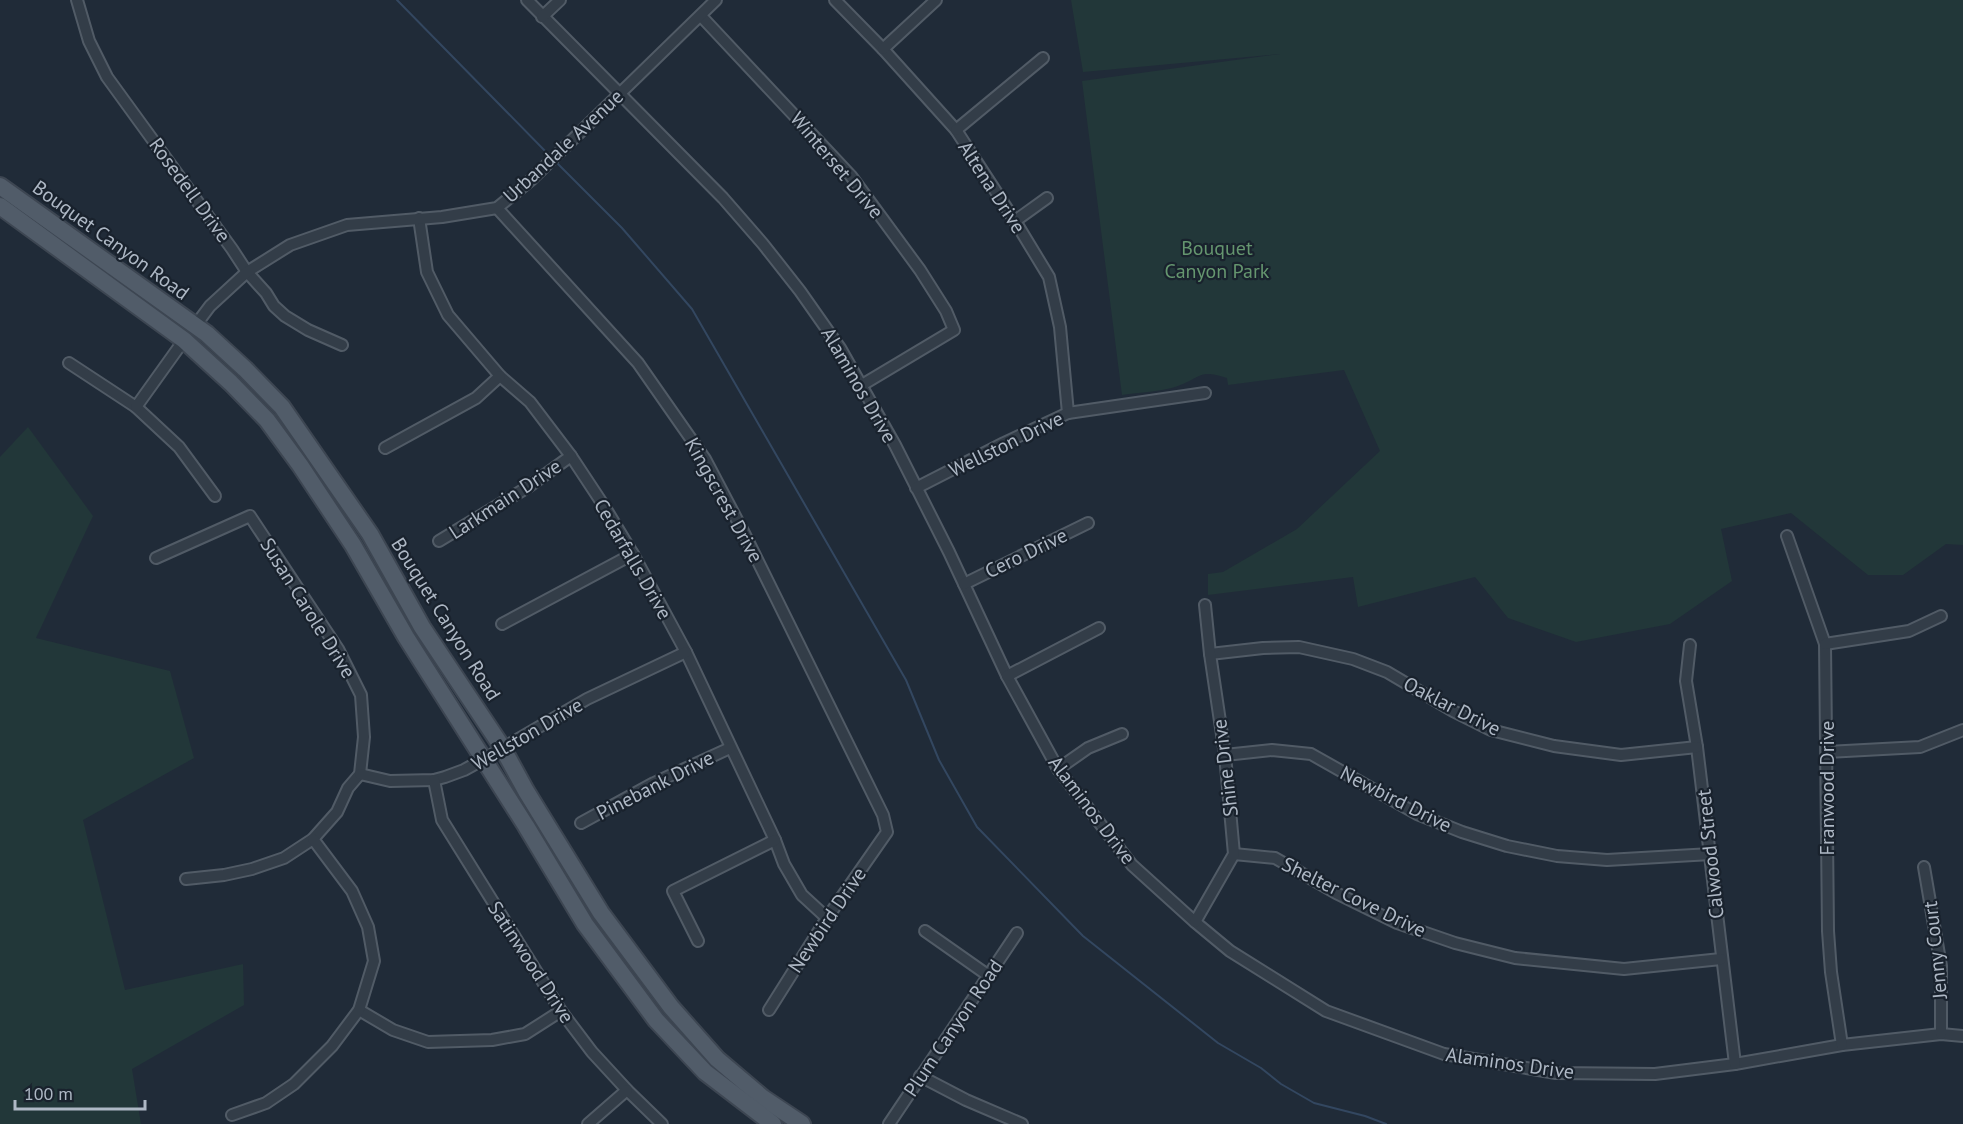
<svg xmlns="http://www.w3.org/2000/svg" width="1963" height="1124" font-family="'PT Sans',sans-serif">
<rect width="100%" height="100%" fill="#202b38"/>
<g fill="#223739">
<path d="M 1071,0 L 1963,0 L 1963,545 L 1946,544 L 1903,575 L 1868,575 L 1791,513 L 1721,529 L 1732,581 L 1670,624 L 1576,642 L 1508,618 L 1475,577 L 1358,607 L 1353,577 L 1208,595 L 1208,574 L 1223,572 L 1297,529 L 1380,451 L 1344,370 L 1228,385 L 1227,378 C 1199,369 1202,377 1178,386 C 1161,392 1140,392 1122,395 L 1082,81 L 1280,54 L 1083,72 Z"/>
<path d="M 28,427 L 93,516 L 36,638 L 170,671 L 194,758 L 83,820 L 125,990 L 243,964 L 244,1005 L 132,1069 L 141,1124 L 0,1124 L 0,457 Z"/>
</g>
<g fill="none" stroke-linecap="round" stroke-linejoin="round">
<g stroke="#334760" stroke-width="2">
<path d="M 397,0 L 550,156"/>
<path d="M 556,162 L 622,228 L 692,309 L 906,680 L 939,760 L 977,827 L 1083,936 L 1218,1043 L 1261,1068 L 1281,1084 L 1314,1103 L 1365,1116 L 1386,1124"/>
</g>
<defs>
<g id="street">
<path d="M 77,0 L 89,41 L 107,77 L 232,249 L 247,272 L 266,293 L 274,306 L 285,316 L 308,330 L 342,345"/>
<path d="M 527,0 L 723,198 L 763,244 L 800,291 L 840,348 L 895,445 L 949,552 L 1007,676 L 1058,769 L 1132,865 L 1195,922 L 1230,951 L 1326,1011 L 1444,1054 L 1556,1073 L 1655,1074 L 1735,1064 L 1842,1045 L 1941,1034 L 1963,1036"/>
<path d="M 835,0 L 883,49 L 956,130 L 1015,221 L 1049,277 L 1060,327 L 1068,413"/>
<path d="M 701,16 L 851,176 L 920,270 L 946,311 L 954,330 L 862,385"/>
<path d="M 542,17 L 560,0"/>
<path d="M 883,49 L 936,0"/>
<path d="M 956,130 L 1043,58"/>
<path d="M 497,208 L 638,363 L 705,459 L 745,535 L 883,815 L 887,832 L 827,918 L 769,1010"/>
<path d="M 419,218 L 427,272 L 448,315 L 500,376 L 530,402 L 571,456 L 604,506 L 633,554 L 686,652 L 775,840 L 784,864 L 802,895 L 827,918"/>
<path d="M 1015,221 L 1047,198"/>
<path d="M 195,326 L 210,306 L 247,272 L 290,245 L 347,225 L 442,217 L 497,208 L 532,179 L 716,0"/>
<path d="M 69,363 L 136,407 L 179,447 L 215,496"/>
<path d="M 136,407 L 184,340"/>
<path d="M 385,448 L 476,398 L 500,376"/>
<path d="M 916,488 L 1004,443 L 1068,413 L 1205,393"/>
<path d="M 1787,536 L 1825,644 L 1828,931 L 1831,972 L 1842,1045"/>
<path d="M 439,541 L 528,487 L 571,456"/>
<path d="M 156,558 L 250,516 L 338,649 L 361,695 L 364,737 L 360,774 L 348,788 L 337,812 L 313,839 L 284,858 L 252,869 L 224,875 L 186,879"/>
<path d="M 964,584 L 1088,523"/>
<path d="M 502,624 L 633,554"/>
<path d="M 1825,644 L 1909,631 L 1941,616"/>
<path d="M 1690,645 L 1686,681 L 1697,747 L 1735,1064"/>
<path d="M 1210,654 L 1263,648 L 1299,647 L 1353,659 L 1387,672 L 1453,711 L 1491,730 L 1554,746 L 1621,755 L 1697,747"/>
<path d="M 1007,676 L 1099,628"/>
<path d="M 1827,752 L 1920,747 L 1963,730"/>
<path d="M 1225,755 L 1272,750 L 1311,754 L 1417,814 L 1462,832 L 1507,846 L 1557,856 L 1607,860 L 1711,854"/>
<path d="M 1058,769 L 1088,748 L 1122,734"/>
<path d="M 360,774 L 390,781 L 434,780 L 445,777 L 464,770 L 484,759 L 587,699 L 686,652"/>
<path d="M 434,780 L 442,820 L 561,1011 L 592,1052 L 627,1090 L 662,1124"/>
<path d="M 581,823 L 654,783 L 730,748"/>
<path d="M 1234,854 L 1275,858 L 1336,893 L 1397,923 L 1455,943 L 1515,958 L 1624,969 L 1721,959"/>
<path d="M 1924,867 L 1941,966 L 1941,1034"/>
<path d="M 1195,922 L 1234,854 L 1225,755 L 1210,654 L 1205,605"/>
<path d="M 925,931 L 989,976"/>
<path d="M 698,941 L 673,891 L 775,840"/>
<path d="M 359,1010 L 393,1030 L 428,1042 L 492,1040 L 525,1034 L 561,1011"/>
<path d="M 920,1076 L 966,1100 L 1022,1124"/>
<path d="M 232,1115 L 266,1103 L 294,1084 L 332,1046 L 359,1010 L 374,961 L 368,927 L 352,891 L 313,839"/>
<path d="M 588,1124 L 627,1090"/>
<path d="M 889,1124 L 1017,933"/>
</g>
<g id="primary">
<path d="M 0,186 L 207,334 L 245,369 L 282,407 L 370,534 L 422,627 L 502,747 L 526,791 L 601,913 L 671,1007 L 717,1059 L 763,1098 L 802,1124"/>
<path d="M 0,206 L 184,340 L 231,383 L 267,420 L 300,465 L 353,545 L 406,637 L 526,826 L 585,924 L 656,1020 L 705,1072 L 773,1124"/>
</g>
</defs>
<use href="#street" stroke="#515b66" stroke-width="14"/>
<use href="#primary" stroke="#3d4652" stroke-width="20"/>
<use href="#street" stroke="#333d48" stroke-width="10"/>
<use href="#primary" stroke="#515c69" stroke-width="16"/>
</g>
<g text-anchor="middle" dominant-baseline="central" stroke-width="4.5" stroke-linejoin="round" paint-order="stroke">
<g font-size="20" fill="#aeb8c5" stroke="#19222d">
<text transform="translate(563 146) rotate(-43)">Urbandale Avenue</text>
<text transform="translate(837 165) rotate(50)">Winterset Drive</text>
<text transform="translate(992 187) rotate(57)">Altena Drive</text>
<text transform="translate(190 190) rotate(54)">Rosedell Drive</text>
<text transform="translate(111 240) rotate(36)">Bouquet Canyon Road</text>
<text transform="translate(859 385) rotate(60)">Alaminos Drive</text>
<text transform="translate(1006 444) rotate(-26)">Wellston Drive</text>
<text transform="translate(505 499) rotate(-33)">Larkmain Drive</text>
<text transform="translate(724 500) rotate(61)">Kingscrest Drive</text>
<text transform="translate(1026 553) rotate(-26)">Cero Drive</text>
<text transform="translate(633 559) rotate(60)">Cedarfalls Drive</text>
<text transform="translate(308 608) rotate(58)">Susan Carole Drive</text>
<text transform="translate(446 619) rotate(58)">Bouquet Canyon Road</text>
<text transform="translate(1452 706) rotate(27)">Oaklar Drive</text>
<text transform="translate(527 734) rotate(-30)">Wellston Drive</text>
<text transform="translate(1225 768) rotate(-97)">Shine Drive</text>
<text transform="translate(655 785) rotate(-27)">Pinebank Drive</text>
<text transform="translate(1827 788) rotate(-90)">Franwood Drive</text>
<text transform="translate(1396 799) rotate(27)">Newbird Drive</text>
<text transform="translate(1092 810) rotate(53)">Alaminos Drive</text>
<text transform="translate(1710 854) rotate(-96)">Calwood Street</text>
<text transform="translate(1354 897) rotate(26)">Shelter Cove Drive</text>
<text transform="translate(827 920) rotate(-56)">Newbird Drive</text>
<text transform="translate(1935 950) rotate(-96)">Jenny Court</text>
<text transform="translate(531 962) rotate(57)">Satinwood Drive</text>
<text transform="translate(953 1028) rotate(-56)">Plum Canyon Road</text>
<text transform="translate(1510 1063) rotate(8)">Alaminos Drive</text>
</g>
<g font-size="20" fill="#65966f" stroke="#19222d">
<text x="1217" y="248">Bouquet<tspan x="1217" dy="23">Canyon Park</tspan></text>
</g>
</g>
<path d="M15 1100v9h130v-9" fill="none" stroke="#aeb8c5" stroke-width="3"/>
<text x="24" y="1100" font-size="18" fill="#aeb8c5" stroke="#19222d" stroke-width="4.5" paint-order="stroke">100 m</text>
</svg>
